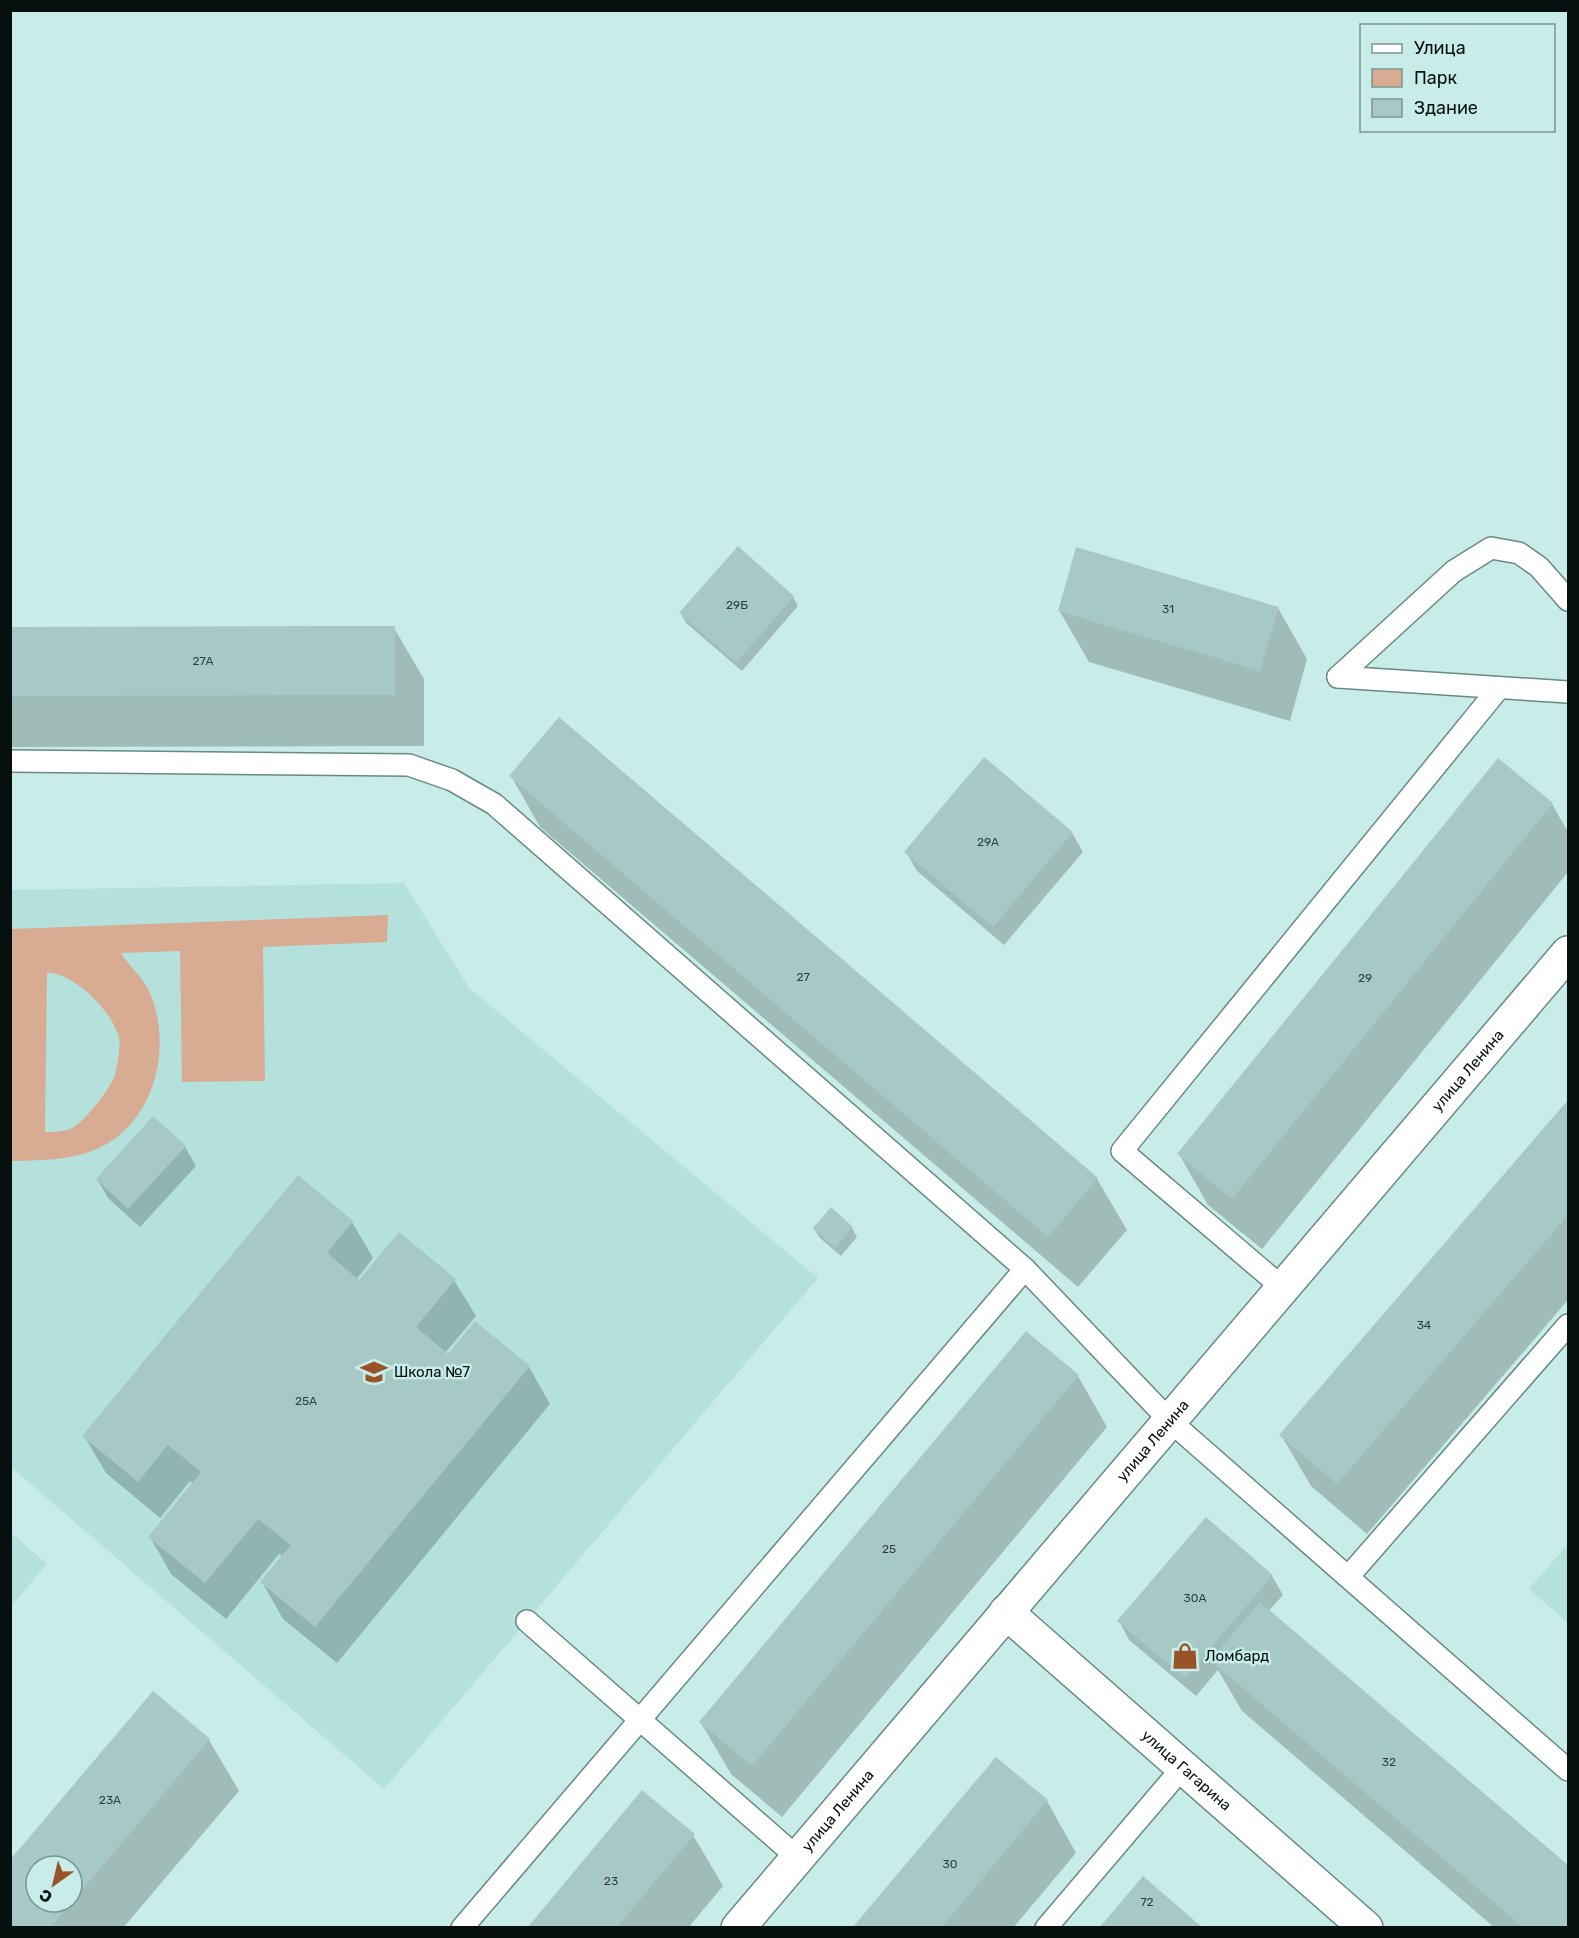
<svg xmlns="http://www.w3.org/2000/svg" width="1579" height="1938" font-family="Rubik,sans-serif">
<rect width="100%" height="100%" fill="#c8ece8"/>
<g fill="#b4e1dc">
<path d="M 404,883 L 469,988 L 818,1278 L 384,1789 L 11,1467 L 11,890 Z"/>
<path d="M 11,1533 L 47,1564 L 11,1606 Z"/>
<path d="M 1568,1544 L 1568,1623 L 1529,1589 Z"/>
</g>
<path fill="#d8ac93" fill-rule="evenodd" d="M 388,915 L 387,942 L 263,947 L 265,1081 L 182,1082 L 180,951 L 121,953 C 129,966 144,979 150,993 C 174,1050 153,1128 92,1151 C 65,1161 38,1160 11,1161 L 11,929 ZM 47,973 C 74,972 113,1012 119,1038 C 121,1047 117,1066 115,1075 C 112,1086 83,1124 72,1128 C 64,1132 54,1132 45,1132 Z"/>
<g fill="#0003" fill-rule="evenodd">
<path d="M 793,597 L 798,606 L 742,671 L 686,623 L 681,614 Z"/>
<path d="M 1278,608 L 1307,659 L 1290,721 L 1089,662 L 1059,610 Z"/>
<path d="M 10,628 L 394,628 L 424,679 L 424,746 L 10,747 Z"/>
<path d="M 511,776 L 1097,1179 L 1127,1230 L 1078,1287 L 540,827 Z"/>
<path d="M 1552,804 L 1568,832 L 1568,872 L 1262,1249 L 1208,1205 L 1179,1154 Z"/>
<path d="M 1072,833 L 1083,852 L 1004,945 L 917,871 L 906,852 Z"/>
<path d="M 1568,1102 L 1568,1300 L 1367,1534 L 1311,1486 L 1281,1435 Z"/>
<path d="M 185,1147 L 196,1166 L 140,1227 L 108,1198 L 97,1179 Z"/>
<path d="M 831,1210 L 852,1228 L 857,1237 L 841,1256 L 820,1238 L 814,1229 Z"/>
<path d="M 352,1222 L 373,1258 L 356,1280 L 359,1282 L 454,1280 L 476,1316 L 445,1353 L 449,1356 L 475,1323 L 529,1367 L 550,1404 L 337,1663 L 283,1619 L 262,1582 L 283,1557 L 279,1554 L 226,1619 L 171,1574 L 150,1537 L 193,1483 L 190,1481 L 160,1518 L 106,1473 L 84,1436 Z"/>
<path d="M 1078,1376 L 1107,1427 L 782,1817 L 731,1774 L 701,1723 Z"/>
<path d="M 1272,1576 L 1283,1595 L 1269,1611 L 1568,1867 L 1568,1928 L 1495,1928 L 1242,1711 L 1218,1670 L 1196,1696 L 1129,1640 L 1119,1621 Z"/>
<path d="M 209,1740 L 239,1791 L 123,1928 L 10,1928 L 10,1863 ZM 36,1866 L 72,1866 L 72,1902 L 36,1902 Z"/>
<path d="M 1047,1801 L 1076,1853 L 1013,1928 L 854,1928 Z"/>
<path d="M 693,1835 L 723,1886 L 688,1928 L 529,1928 Z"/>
</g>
<g fill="#a7c9c6" fill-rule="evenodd">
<path d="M 738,546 L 794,596 L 736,663 L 679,613 Z"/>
<path d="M 1076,547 L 1279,607 L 1260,671 L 1058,611 Z"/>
<path d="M 395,626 L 395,695 L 10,696 L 10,627 Z"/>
<path d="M 559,717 L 1098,1178 L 1048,1237 L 509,776 Z"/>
<path d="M 984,757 L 1073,832 L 993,927 L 904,852 Z"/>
<path d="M 1498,758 L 1553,803 L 1232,1199 L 1177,1154 Z"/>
<path d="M 1568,1100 L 1568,1215 L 1337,1484 L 1279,1435 Z"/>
<path d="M 153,1116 L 186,1146 L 128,1209 L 96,1179 Z"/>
<path d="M 298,1175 L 353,1221 L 327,1253 L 359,1280 L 399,1232 L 456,1279 L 416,1327 L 448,1354 L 475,1321 L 530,1366 L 315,1627 L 260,1582 L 291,1545 L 258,1519 L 205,1583 L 148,1537 L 201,1472 L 168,1445 L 138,1482 L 82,1436 Z"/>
<path d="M 831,1207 L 853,1227 L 835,1248 L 813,1228 Z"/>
<path d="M 1026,1331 L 1079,1375 L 752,1766 L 699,1722 Z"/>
<path d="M 1206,1517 L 1273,1575 L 1185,1678 L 1117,1621 Z"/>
<path d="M 1260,1602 L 1568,1865 L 1568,1928 L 1524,1928 L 1210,1660 Z"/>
<path d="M 153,1691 L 210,1739 L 50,1928 L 10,1928 L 10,1860 ZM 36,1866 L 72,1866 L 72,1902 L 36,1902 Z"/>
<path d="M 996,1757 L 1048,1800 L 941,1928 L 852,1928 Z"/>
<path d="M 642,1790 L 695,1834 L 616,1928 L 527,1928 Z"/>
<path d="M 1143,1876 L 1203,1928 L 1099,1928 Z"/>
</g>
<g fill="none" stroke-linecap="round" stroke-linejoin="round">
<defs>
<g id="service">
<path d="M 1338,677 L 1454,571 L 1491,548 L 1519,553 L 1539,567 L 1568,600"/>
<path d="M 1338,677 L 1568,692"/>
<path d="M 10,761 L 409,765 L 452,780 L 494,804 L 1025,1269 L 1170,1421 L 1568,1770"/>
<path d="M 1283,1288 L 1122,1151 L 1499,688"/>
<path d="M 1348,1577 L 1568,1325"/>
<path d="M 527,1621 L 798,1858"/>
<path d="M 462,1928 L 1025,1269"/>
<path d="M 1046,1928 L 1183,1767"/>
</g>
<g id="minor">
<path id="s1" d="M 1006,1612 L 1366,1928"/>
<path id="s2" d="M 738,1928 L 1568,953"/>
</g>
</defs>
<use href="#service" stroke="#688986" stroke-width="24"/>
<use href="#minor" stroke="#688986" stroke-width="36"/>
<use href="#service" stroke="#fff" stroke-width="21"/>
<use href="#minor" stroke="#fff" stroke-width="33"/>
</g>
<defs>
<symbol id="school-bare" viewBox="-9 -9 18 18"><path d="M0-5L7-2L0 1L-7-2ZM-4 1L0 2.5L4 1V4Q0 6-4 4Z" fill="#995328" stroke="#c8ece8" stroke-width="2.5" paint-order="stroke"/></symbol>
<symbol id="shop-bare" viewBox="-9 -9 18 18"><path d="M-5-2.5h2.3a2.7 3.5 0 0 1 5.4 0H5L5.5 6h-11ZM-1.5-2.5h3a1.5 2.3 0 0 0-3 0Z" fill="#995328" stroke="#c8ece8" stroke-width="2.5" paint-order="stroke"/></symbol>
</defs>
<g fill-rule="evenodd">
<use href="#school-bare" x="355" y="1353" width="38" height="38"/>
<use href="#shop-bare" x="1166" y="1637" width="38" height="38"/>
</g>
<g text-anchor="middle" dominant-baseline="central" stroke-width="5" stroke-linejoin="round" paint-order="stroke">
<g font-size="12" fill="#2e3e3d">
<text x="737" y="605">29Б</text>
<text x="1168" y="609">31</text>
<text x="203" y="661">27А</text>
<text x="988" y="842">29А</text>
<text x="803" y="977">27</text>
<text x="1365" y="978">29</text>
<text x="1424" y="1325">34</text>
<text x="306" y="1401">25А</text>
<text x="889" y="1549">25</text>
<text x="1195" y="1598">30А</text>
<text x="1389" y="1762">32</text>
<text x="110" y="1800">23А</text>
<text x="950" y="1864">30</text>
<text x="611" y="1881">23</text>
<text x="1147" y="1902">72</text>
</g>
<g font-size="15" fill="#05100f" stroke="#c8ece8">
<text stroke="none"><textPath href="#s2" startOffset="1126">улица Ленина</textPath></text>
<text stroke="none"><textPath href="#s2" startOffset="640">улица Ленина</textPath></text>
<text stroke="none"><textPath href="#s1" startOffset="240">улица Гагарина</textPath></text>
<text stroke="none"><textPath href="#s2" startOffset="154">улица Ленина</textPath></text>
</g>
<g font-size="15" fill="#05100f" stroke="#c8ece8" text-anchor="start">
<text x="394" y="1372">Школа №7</text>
<text x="1205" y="1656">Ломбард</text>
</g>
</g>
<rect width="1579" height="1938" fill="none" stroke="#05100f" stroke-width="24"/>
<rect x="1360" y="24" width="195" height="108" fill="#c8ece8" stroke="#7a9491" stroke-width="1.5"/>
<rect x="1372" y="44" width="30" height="9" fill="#ffffff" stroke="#7a9491" stroke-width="1.5"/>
<text x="1414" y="54" font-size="18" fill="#05100f">Улица</text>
<rect x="1372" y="69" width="30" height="18" fill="#d8ac93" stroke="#7a9491" stroke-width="1.5"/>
<text x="1414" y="84" font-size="18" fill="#05100f">Парк</text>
<rect x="1372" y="99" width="30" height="18" fill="#a7c9c6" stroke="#7a9491" stroke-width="1.5"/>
<text x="1414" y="114" font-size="18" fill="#05100f">Здание</text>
<g transform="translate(54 1884) rotate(214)"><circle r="28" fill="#c8ece8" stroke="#7a9491" stroke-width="1.5"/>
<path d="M0-4.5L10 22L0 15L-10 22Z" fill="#995328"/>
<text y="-9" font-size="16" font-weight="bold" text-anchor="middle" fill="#05100f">С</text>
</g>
</svg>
